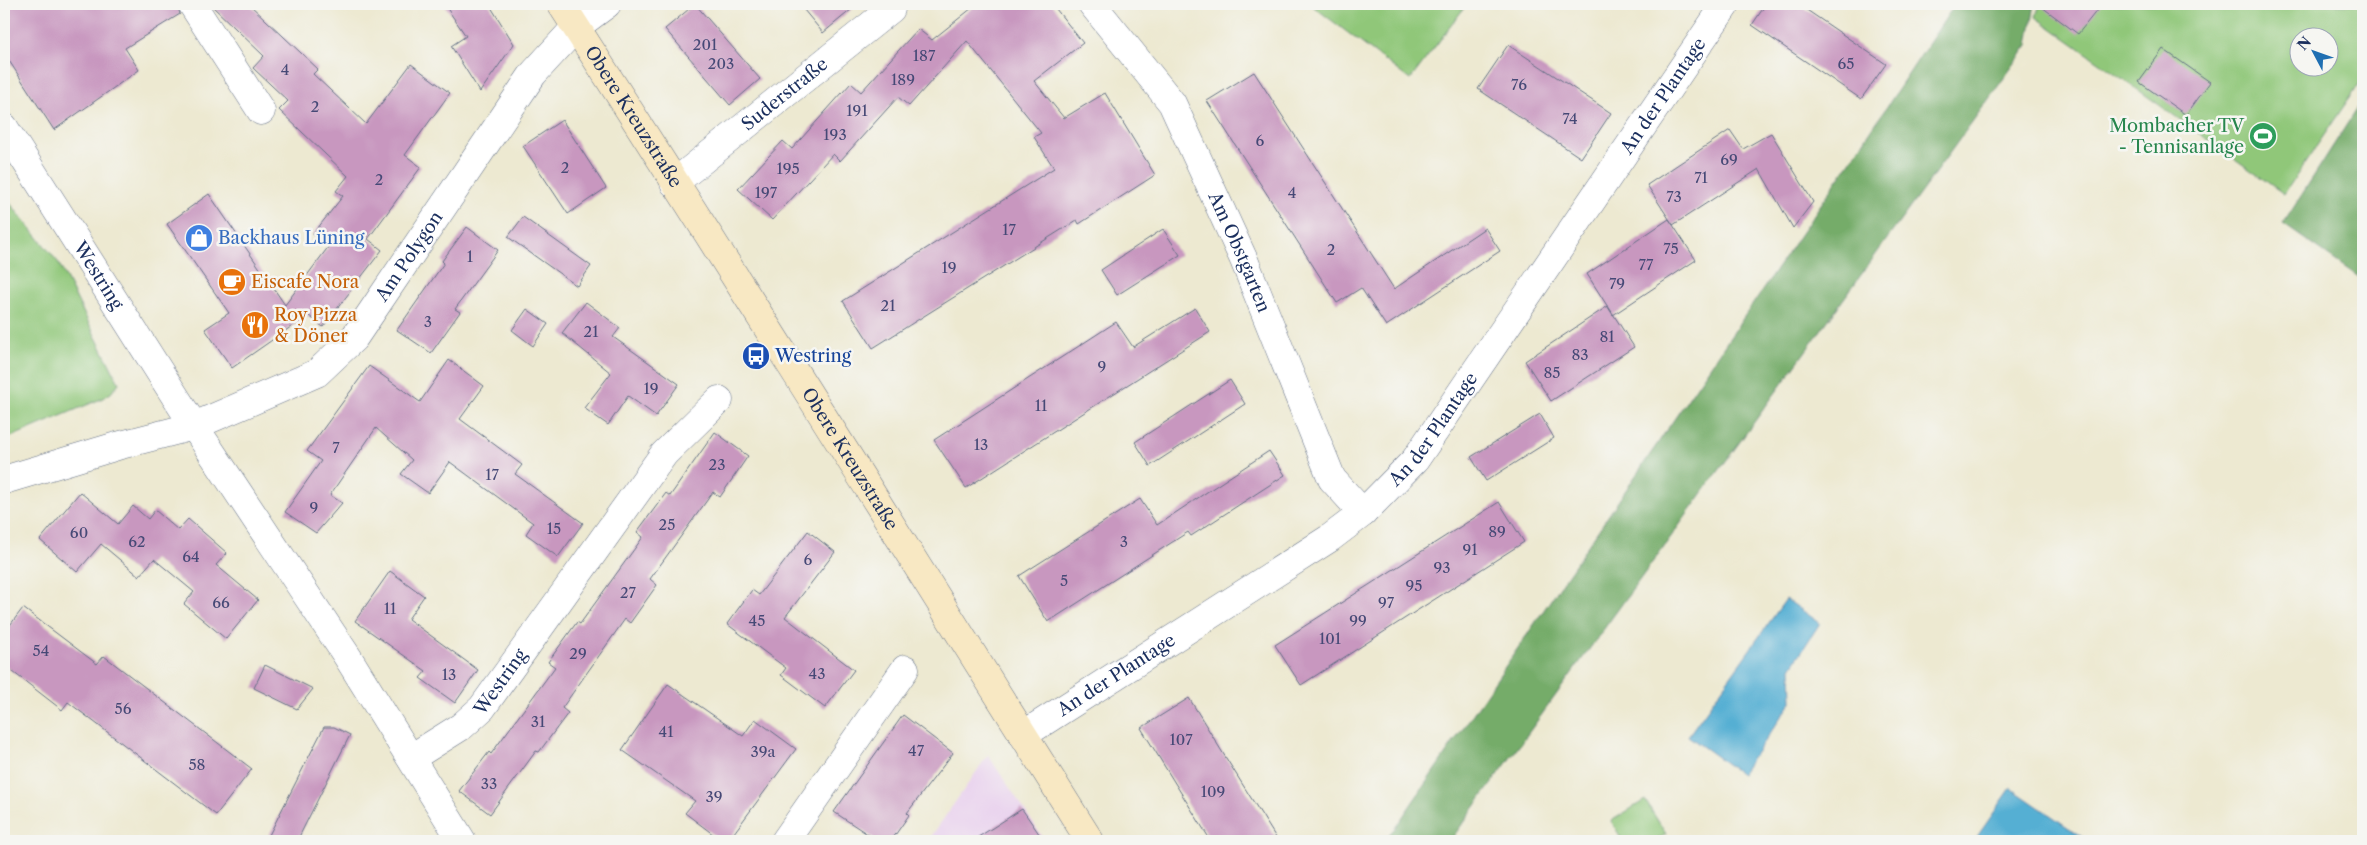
<svg xmlns="http://www.w3.org/2000/svg" width="2367" height="845" font-family="'Libre Caslon Text',serif">
<rect width="100%" height="100%" fill="#f6f6f2"/>
<filter id="ink" filterUnits="userSpaceOnUse"><feTurbulence type="fractalNoise" baseFrequency=".02" numOctaves="2"/><feDisplacementMap in="SourceGraphic" scale="10" xChannelSelector="R" yChannelSelector="G"/><feConvolveMatrix kernelMatrix="1 2 1 2 8 2 1 2 1" color-interpolation-filters="sRGB"/></filter>
<filter id="wash" filterUnits="userSpaceOnUse"><feTurbulence type="fractalNoise" baseFrequency=".0096" numOctaves="4" result="noise"/><feDisplacementMap in="SourceGraphic" scale="20" xChannelSelector="R" yChannelSelector="G"/><feGaussianBlur stdDeviation="1.12" result="paint"/><feColorMatrix in="noise" values="0 0 0 0 0 0 0 0 0 0 0 0 0 0 0 0 0 1.4 0 .05"/><feComposite in="paint" operator="in"/></filter>
<g filter="url(#wash)">
<rect width="100%" height="100%" fill="#ede9d1"/>
<path fill="#e9d2ee" d="M 988,755 L 1045,841 L 928,841 Z"/>
<g fill="#90c779" stroke="#567b6c" fill-rule="evenodd">
<path d="M 1310,4 L 1467,4 L 1410,80 Z"/>
<path d="M 2040,4 L 2363,4 L 2363,78 L 2284,194 L 2036,17 ZM 2300,38 L 2330,38 L 2330,68 L 2300,68 Z"/>
<path d="M 4,196 L 58,262 L 119,383 L 111,393 L 101,399 L 4,440 Z"/>
<path d="M 1645,800 L 1666,834 L 1655,841 L 1623,841 L 1611,821 Z"/>
</g>
<g fill="#74ac69" stroke="#486e64">
<path d="M 1955,4 L 2035,4 L 2028,45 L 1450,841 L 1383,841 L 1395,828 L 1860,147 Z"/>
<path d="M 2363,99 L 2363,280 L 2283,224 Z"/>
</g>
<g fill="#55afd3" stroke="#386f98">
<path d="M 1786,599 L 1820,623 L 1791,668 L 1792,702 L 1741,774 L 1688,736 Z"/>
<path d="M 2011,788 L 2088,841 L 1974,841 Z"/>
</g>
<g id="blocks">
<g fill="#c897bf">
<path d="M 4,4 L 177,4 L 180,14 L 125,48 L 139,70 L 54,130 L 4,53 Z"/>
<path d="M 210,4 L 249,4 L 318,69 L 313,74 L 366,124 L 411,64 L 450,93 L 405,155 L 421,167 L 368,239 L 382,250 L 323,327 L 308,315 L 232,368 L 205,329 L 229,313 L 167,224 L 209,194 L 285,305 L 329,246 L 313,234 L 343,196 L 336,191 L 348,176 L 279,110 L 288,101 L 253,68 L 264,56 Z"/>
<path d="M 444,4 L 489,4 L 514,44 L 480,92 L 451,46 L 466,36 Z"/>
<path d="M 695,4 L 760,79 L 730,105 L 665,29 Z"/>
<path d="M 799,4 L 858,4 L 823,33 Z"/>
<path d="M 977,4 L 1052,4 L 1083,43 L 1034,81 L 1064,118 L 1105,93 L 1155,175 L 1079,224 L 1077,220 L 873,348 L 843,301 L 1054,168 L 1034,137 L 1041,133 L 967,41 L 909,106 L 898,97 L 840,161 L 833,154 L 772,220 L 738,189 L 783,141 L 792,149 L 851,83 L 861,92 L 918,29 L 932,40 Z"/>
<path d="M 1766,4 L 1798,4 L 1886,64 L 1861,99 L 1752,25 Z"/>
<path d="M 2038,4 L 2102,4 L 2078,34 Z"/>
<path d="M 1508,45 L 1611,113 L 1581,158 L 1478,89 Z"/>
<path d="M 2163,49 L 2210,82 L 2186,115 L 2139,82 Z"/>
<path d="M 1254,72 L 1394,289 L 1485,228 L 1500,251 L 1386,326 L 1361,288 L 1337,303 L 1207,101 Z"/>
<path d="M 562,120 L 606,188 L 568,214 L 523,146 Z"/>
<path d="M 1730,130 L 1743,149 L 1771,133 L 1813,202 L 1793,228 L 1759,169 L 1673,225 L 1647,185 Z"/>
<path d="M 523,217 L 591,266 L 577,286 L 508,237 Z"/>
<path d="M 1669,219 L 1696,260 L 1613,315 L 1587,274 Z"/>
<path d="M 467,227 L 498,250 L 455,309 L 460,312 L 431,353 L 397,330 L 444,263 L 442,261 Z"/>
<path d="M 1163,229 L 1180,255 L 1117,295 L 1101,270 Z"/>
<path d="M 586,302 L 620,328 L 613,337 L 679,384 L 656,416 L 628,396 L 608,425 L 584,408 L 611,373 L 562,333 Z"/>
<path d="M 1608,306 L 1634,347 L 1551,401 L 1525,361 Z"/>
<path d="M 1195,308 L 1210,332 L 966,488 L 934,440 L 1116,322 L 1133,347 Z"/>
<path d="M 527,309 L 548,324 L 533,346 L 512,330 Z"/>
<path d="M 449,360 L 484,386 L 460,419 L 522,465 L 515,474 L 583,523 L 558,557 L 526,534 L 533,523 L 450,462 L 428,493 L 401,474 L 412,460 L 376,428 L 330,495 L 342,503 L 316,533 L 285,512 L 321,461 L 307,451 L 369,366 L 420,402 Z"/>
<path d="M 1230,380 L 1245,404 L 1150,466 L 1135,442 Z"/>
<path d="M 1540,414 L 1554,438 L 1486,481 L 1471,457 Z"/>
<path d="M 715,432 L 748,456 L 720,497 L 713,492 L 650,579 L 657,585 L 630,623 L 625,619 L 562,708 L 568,713 L 539,752 L 536,751 L 490,814 L 459,791 L 489,752 L 491,754 L 555,667 L 548,662 L 577,622 L 580,624 L 643,537 L 637,532 L 666,493 L 670,496 Z"/>
<path d="M 1269,451 L 1285,475 L 1191,536 L 1188,532 L 1048,622 L 1019,576 L 1140,499 L 1157,525 Z"/>
<path d="M 80,492 L 118,524 L 133,506 L 148,519 L 155,510 L 178,530 L 188,519 L 227,553 L 216,565 L 258,600 L 226,639 L 184,604 L 194,592 L 154,559 L 139,576 L 101,544 L 77,572 L 40,540 Z"/>
<path d="M 1499,502 L 1524,542 L 1301,685 L 1275,645 Z"/>
<path d="M 808,531 L 835,552 L 785,617 L 854,670 L 825,708 L 781,675 L 786,668 L 727,624 L 752,590 L 759,595 Z"/>
<path d="M 390,571 L 424,596 L 408,619 L 478,670 L 455,703 L 420,678 L 426,671 L 355,621 Z"/>
<path d="M 23,608 L 97,664 L 104,656 L 252,769 L 216,815 L 68,702 L 62,710 L 4,665 L 4,633 Z"/>
<path d="M 265,665 L 313,689 L 297,709 L 254,688 Z"/>
<path d="M 668,684 L 743,736 L 755,719 L 796,749 L 728,841 L 722,841 L 685,813 L 695,801 L 622,750 Z"/>
<path d="M 1189,698 L 1221,750 L 1278,841 L 1211,841 L 1173,780 L 1141,728 Z"/>
<path d="M 903,715 L 953,753 L 907,813 L 909,815 L 891,841 L 878,841 L 834,812 Z"/>
<path d="M 324,727 L 334,727 L 350,735 L 297,841 L 266,841 Z"/>
<path d="M 1022,809 L 1044,841 L 972,841 Z"/>
</g>
</g>
</g>
<g filter="url(#ink)">
<use href="#blocks" fill-opacity="0" stroke="#647086" stroke-width="1"/>
<g fill="none" stroke-linecap="round" stroke-linejoin="round">
<defs>
<g id="street">
<path d="M 192,4 L 261,111"/>
<path id="s1" d="M 1092,4 L 1172,103 L 1244,260 L 1332,479 L 1363,513"/>
<path id="s2" d="M 4,127 L 194,426 L 347,656 L 462,841"/>
<path id="s3" d="M 674,183 L 891,9 L 887,4"/>
<path id="s4" d="M 4,480 L 117,446 L 194,426 L 317,373 L 354,338 L 533,74 L 576,27 L 607,4"/>
<path id="s5" d="M 1023,735 L 1330,538 L 1363,513 L 1415,460 L 1726,4"/>
<path id="s6" d="M 411,758 L 462,726 L 482,708 L 664,454 L 719,400"/>
<path d="M 785,841 L 905,669"/>
</g>
<g id="secondary">
<path id="s7" d="M 561,4 C 740,281 914,562 1090,841"/>
</g>
</defs>
<use href="#street" stroke="#647086" stroke-width="29"/>
<use href="#secondary" stroke="#647086" stroke-width="29"/>
<use href="#street" stroke="#fff" stroke-width="28"/>
<use href="#secondary" stroke="#f8e8c3" stroke-width="28"/>
</g>
</g>
<defs>
<symbol id="stadium-disc" viewBox="-11 -11 22 22"><circle r="9.5" fill="#2e9e5b" stroke="#f6f6f2"/><path d="M0-5a6.5 5 0 1 0 0 10a6.5 5 0 1 0 0-10ZM-3.5-1.8h7v3.6h-7Z" fill="#fff"/></symbol>
<symbol id="shop-disc" viewBox="-11 -11 22 22"><circle r="9.5" fill="#3f7fe0" stroke="#f6f6f2"/><path d="M-5-2.5h2.3a2.7 3.5 0 0 1 5.4 0H5L5.5 6h-11ZM-1.5-2.5h3a1.5 2.3 0 0 0-3 0Z" fill="#fff"/></symbol>
<symbol id="cafe-disc" viewBox="-11 -11 22 22"><circle r="9.5" fill="#e8710a" stroke="#f6f6f2"/><path d="M-5.5-4.5H6V0H3Q3 3.5 0 3.5H-2.5Q-5.5 3.5-5.5 0ZM3-3.2v2h1.7v-2ZM-6 4.5H4V6H-6Z" fill="#fff"/></symbol>
<symbol id="restaurant-disc" viewBox="-11 -11 22 22"><circle r="9.5" fill="#e8710a" stroke="#f6f6f2"/><path d="M-5-6h1v4h1v-4h1v4h1v-4h1v5L-1.5 .5V6h-2V.5L-5-1ZM5-6V6H3V1.5H1.5Q1.5-4 5-6Z" fill="#fff"/></symbol>
<symbol id="bus-disc" viewBox="-11 -11 22 22"><circle r="9.5" fill="#1a4fb4" stroke="#f6f6f2"/><path d="M-5-6H5V4H4V6H2V4H-2V6H-4V4H-5ZM-3.5-4V0h7V-4ZM-3.5 1.2v1.5H-2V1.2ZM2 1.2v1.5H3.5V1.2Z" fill="#fff"/></symbol>
</defs>
<g fill-rule="evenodd">
<use href="#stadium-disc" x="2247" y="120" width="32" height="32"/>
<use href="#shop-disc" x="183" y="222" width="32" height="32"/>
<use href="#cafe-disc" x="216" y="266" width="32" height="32"/>
<use href="#restaurant-disc" x="239" y="309" width="32" height="32"/>
<use href="#bus-disc" x="740" y="340" width="32" height="32"/>
</g>
<g text-anchor="middle" dominant-baseline="central" stroke-width="5" stroke-linejoin="round" paint-order="stroke">
<g font-size="15" fill="#464976">
<text x="705" y="44">201</text>
<text x="924" y="55">187</text>
<text x="721" y="63">203</text>
<text x="1846" y="63">65</text>
<text x="285" y="69">4</text>
<text x="903" y="79">189</text>
<text x="1519" y="84">76</text>
<text x="315" y="106">2</text>
<text x="857" y="110">191</text>
<text x="1570" y="118">74</text>
<text x="835" y="134">193</text>
<text x="1260" y="140">6</text>
<text x="1729" y="159">69</text>
<text x="565" y="167">2</text>
<text x="788" y="168">195</text>
<text x="1701" y="177">71</text>
<text x="379" y="179">2</text>
<text x="766" y="192">197</text>
<text x="1292" y="192">4</text>
<text x="1674" y="196">73</text>
<text x="1009" y="229">17</text>
<text x="1671" y="248">75</text>
<text x="1331" y="249">2</text>
<text x="470" y="256">1</text>
<text x="1646" y="264">77</text>
<text x="949" y="267">19</text>
<text x="1617" y="283">79</text>
<text x="888" y="305">21</text>
<text x="428" y="321">3</text>
<text x="591" y="331">21</text>
<text x="1607" y="336">81</text>
<text x="1580" y="354">83</text>
<text x="1102" y="366">9</text>
<text x="1552" y="372">85</text>
<text x="651" y="388">19</text>
<text x="1041" y="405">11</text>
<text x="981" y="444">13</text>
<text x="336" y="447">7</text>
<text x="717" y="464">23</text>
<text x="492" y="474">17</text>
<text x="314" y="507">9</text>
<text x="667" y="524">25</text>
<text x="554" y="528">15</text>
<text x="1497" y="531">89</text>
<text x="79" y="532">60</text>
<text x="137" y="541">62</text>
<text x="1124" y="541">3</text>
<text x="1470" y="549">91</text>
<text x="191" y="556">64</text>
<text x="808" y="559">6</text>
<text x="1442" y="567">93</text>
<text x="1064" y="580">5</text>
<text x="1414" y="585">95</text>
<text x="628" y="592">27</text>
<text x="221" y="602">66</text>
<text x="1386" y="602">97</text>
<text x="390" y="608">11</text>
<text x="757" y="620">45</text>
<text x="1358" y="620">99</text>
<text x="1330" y="638">101</text>
<text x="41" y="650">54</text>
<text x="578" y="653">29</text>
<text x="817" y="673">43</text>
<text x="449" y="674">13</text>
<text x="123" y="708">56</text>
<text x="538" y="721">31</text>
<text x="666" y="731">41</text>
<text x="1181" y="739">107</text>
<text x="916" y="750">47</text>
<text x="763" y="751">39a</text>
<text x="197" y="764">58</text>
<text x="489" y="783">33</text>
<text x="1213" y="791">109</text>
<text x="714" y="796">39</text>
</g>
<g font-size="18" fill="#1b2f5e" stroke="#f6f6f2">
<text stroke="none"><textPath href="#s3" startOffset="142">Suderstraße</textPath></text>
<text stroke="none"><textPath href="#s5" startOffset="921">An der Plantage</textPath></text>
<text stroke="none"><textPath href="#s7" startOffset="134">Obere Kreuzstraße</textPath></text>
<text stroke="none"><textPath href="#s1" startOffset="291">Am Obstgarten</textPath></text>
<text stroke="none"><textPath href="#s4" startOffset="481">Am Polygon</textPath></text>
<text stroke="none"><textPath href="#s2" startOffset="176">Westring</textPath></text>
<text stroke="none"><textPath href="#s5" startOffset="516">An der Plantage</textPath></text>
<text stroke="none"><textPath href="#s7" startOffset="539">Obere Kreuzstraße</textPath></text>
<text stroke="none"><textPath href="#s5" startOffset="111">An der Plantage</textPath></text>
<text stroke="none"><textPath href="#s6" startOffset="119">Westring</textPath></text>
</g>
<g font-size="18" fill="#27864d" stroke="#f6f6f2" text-anchor="end">
<text x="2244" y="126">Mombacher TV<tspan x="2244" dy="21">- Tennisanlage</tspan></text>
</g>
<g font-size="18" fill="#366cbe" stroke="#f6f6f2" text-anchor="start">
<text x="218" y="238">Backhaus Lüning</text>
</g>
<g font-size="18" fill="#c56008" stroke="#f6f6f2" text-anchor="start">
<text x="251" y="282">Eiscafe Nora</text>
<text x="274" y="315">Roy Pizza<tspan x="274" dy="21">&amp; Döner</tspan></text>
</g>
<g font-size="18" fill="#164399" stroke="#f6f6f2" text-anchor="start">
<text x="775" y="356">Westring</text>
</g>
</g>
<rect width="2367" height="845" fill="none" stroke="#f6f6f2" stroke-width="20"/>
<g transform="translate(2314 52) rotate(311)"><circle r="24" fill="#f6f6f2" stroke="#9ea6b7"/>
<path d="M0-4L9 19L0 12L-9 19Z" fill="#1f6fb2"/>
<text y="-8" font-size="14" font-weight="bold" text-anchor="middle" fill="#1b2f5e">N</text>
</g>
</svg>
